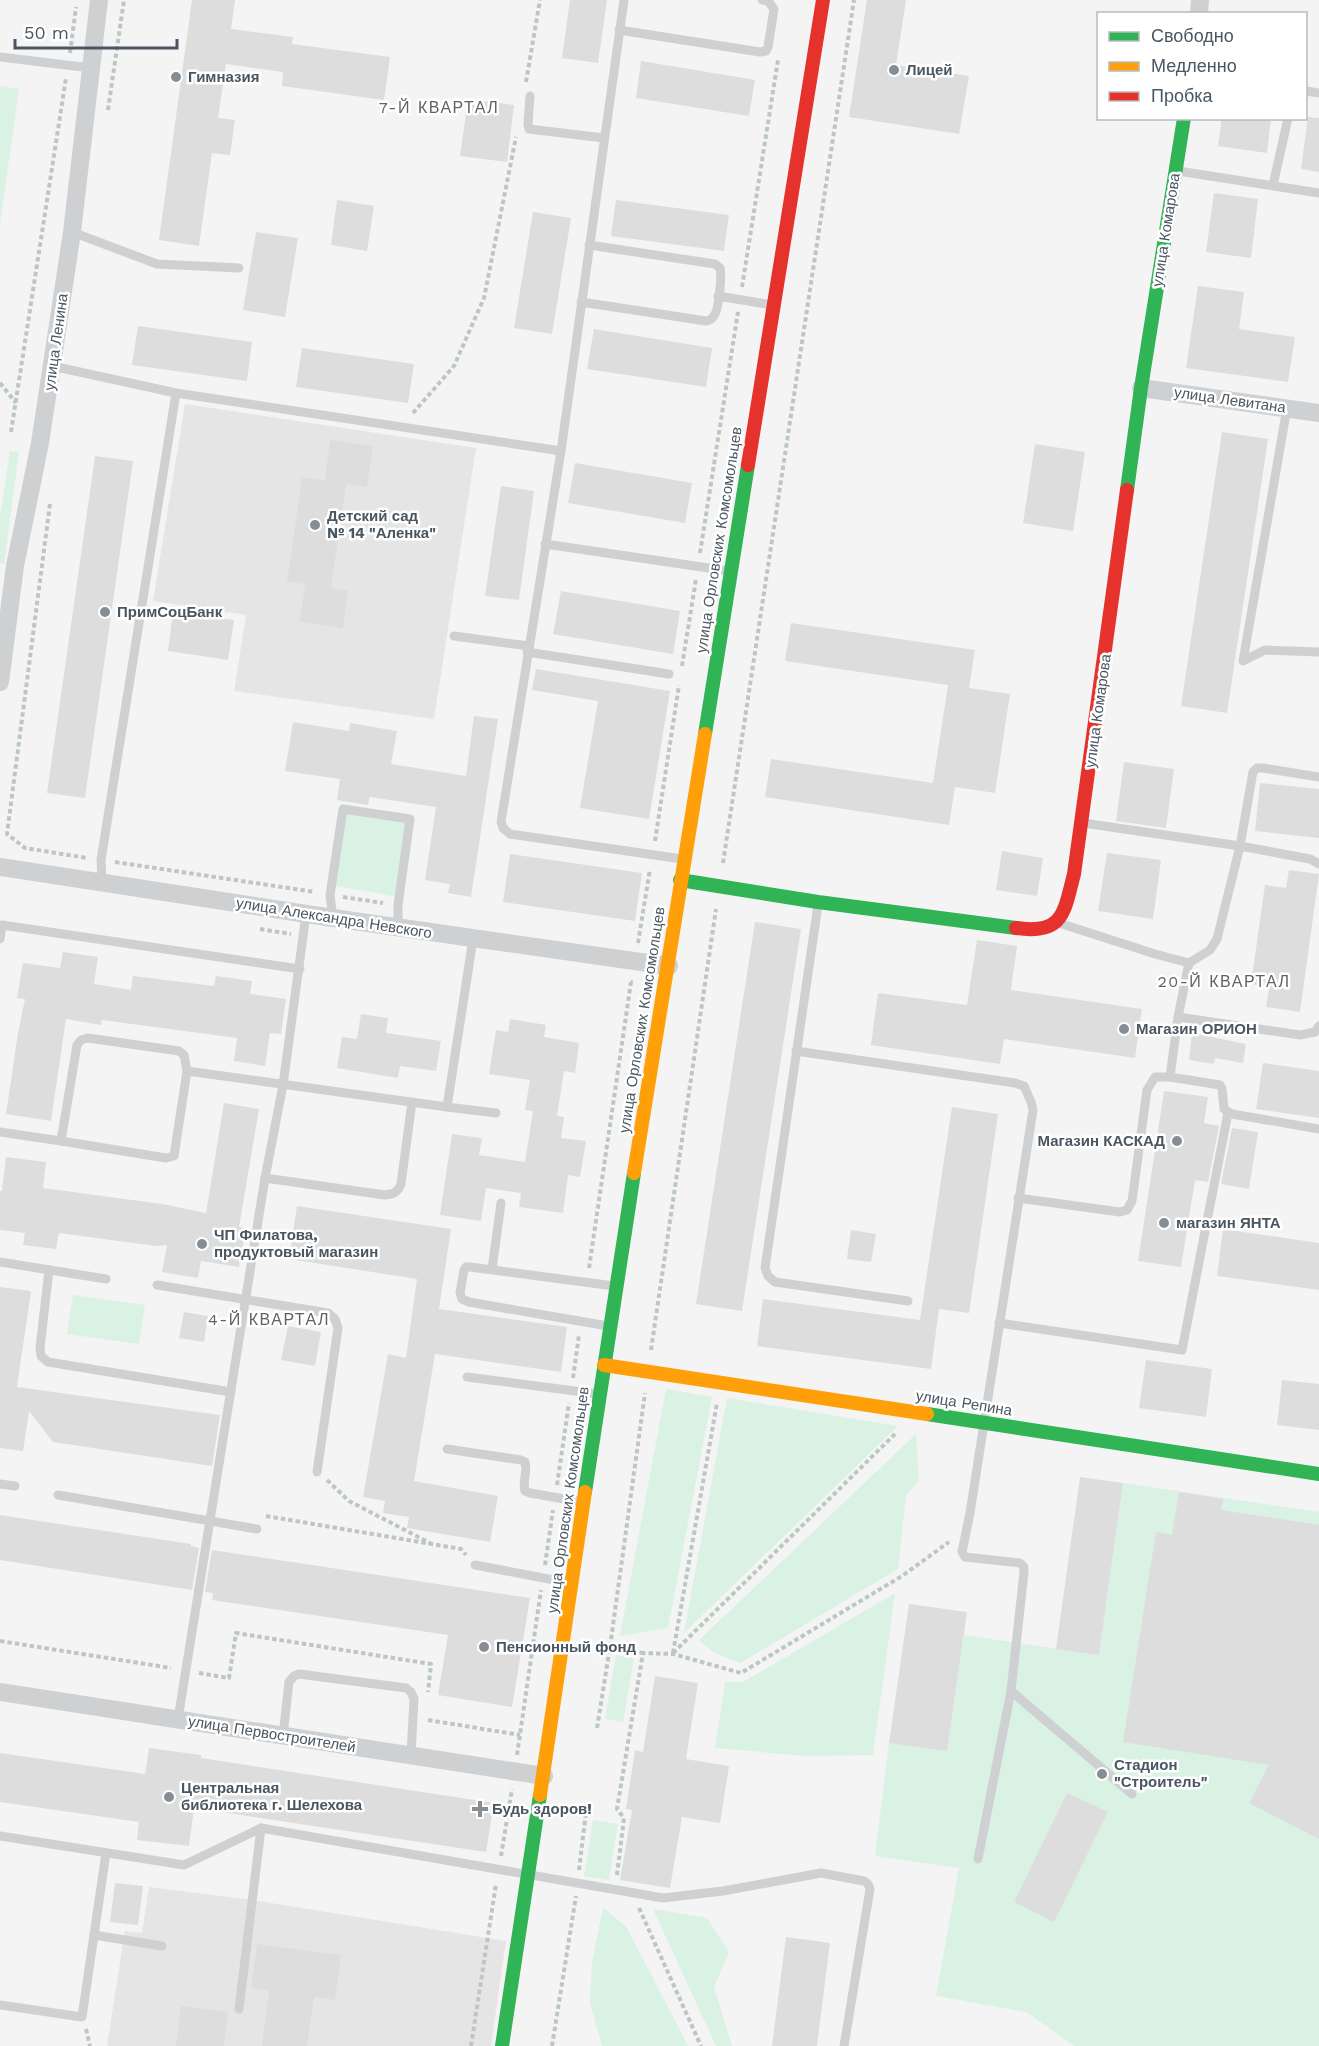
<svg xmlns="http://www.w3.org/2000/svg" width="1319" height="2046" font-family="'Work Sans',sans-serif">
<rect width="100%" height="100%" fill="#f4f4f4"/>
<g fill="#e6e5e6">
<path d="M 185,404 L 476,448 L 434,719 L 234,691 L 246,615 L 153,601 Z"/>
<path d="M 149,1887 L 253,1900 L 506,1941 L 491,2046 L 107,2046 L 125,1931 L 142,1933 Z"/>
</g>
<g fill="#d9f2e3">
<path d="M 0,86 L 19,89 L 0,224 Z"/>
<path d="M 10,451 L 19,452 L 4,564 L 0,563 L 0,516 Z"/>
<path d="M 343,809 L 410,819 L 399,897 L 331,885 Z"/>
<path d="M 73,1295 L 145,1305 L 139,1344 L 67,1334 Z"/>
<path d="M 666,1389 L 712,1397 L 668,1628 L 620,1636 Z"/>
<path d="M 727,1398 L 898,1426 L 684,1633 Z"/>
<path d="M 916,1434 L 919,1480 L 906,1496 L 898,1569 L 740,1663 L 715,1653 L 699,1640 Z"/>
<path d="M 1123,1483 L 1319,1512 L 1319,2046 L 1075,2046 L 1026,2012 L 936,1996 L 959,1868 L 875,1856 L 889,1743 L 947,1750 L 964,1635 L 1099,1655 Z"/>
<path d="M 895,1593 L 873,1755 L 805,1756 L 715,1748 L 725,1682 L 743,1682 Z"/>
<path d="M 616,1655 L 634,1659 L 623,1722 L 605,1719 Z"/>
<path d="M 593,1820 L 618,1824 L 609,1880 L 584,1876 Z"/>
<path d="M 603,1907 L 627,1928 L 688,2046 L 602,2046 L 590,2003 L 592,1962 Z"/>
<path d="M 653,1909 L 707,1918 L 729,1952 L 714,1987 L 732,2046 L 716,2046 Z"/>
</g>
<g fill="#ddddde">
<path d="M 192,0 L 235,0 L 231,29 L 293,37 L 292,44 L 390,57 L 384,100 L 282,86 L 283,72 L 226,64 L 218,118 L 235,120 L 230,155 L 212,153 L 199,246 L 159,240 Z"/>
<path d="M 570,0 L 607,0 L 598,63 L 562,58 Z"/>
<path d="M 867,0 L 906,0 L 896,65 L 969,76 L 959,134 L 849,117 Z"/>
<path d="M 641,61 L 755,80 L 749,116 L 636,98 Z"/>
<path d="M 468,99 L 514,105 L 507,162 L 460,156 Z"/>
<path d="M 1308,117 L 1319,118 L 1319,172 L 1301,169 Z"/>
<path d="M 1222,118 L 1271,118 L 1267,153 L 1218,146 Z"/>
<path d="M 1214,193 L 1258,199 L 1251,258 L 1206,252 Z"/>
<path d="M 337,200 L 374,206 L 367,251 L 331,245 Z"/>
<path d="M 616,200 L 729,215 L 724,251 L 611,236 Z"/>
<path d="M 533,212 L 571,218 L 552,334 L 514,328 Z"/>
<path d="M 256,232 L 298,238 L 285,317 L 243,310 Z"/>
<path d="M 1198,286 L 1244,292 L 1239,329 L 1295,337 L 1288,382 L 1186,368 Z"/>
<path d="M 138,326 L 252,342 L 247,381 L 132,365 Z"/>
<path d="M 594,329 L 712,348 L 706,387 L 587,369 Z"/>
<path d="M 302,348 L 414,364 L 408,403 L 296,387 Z"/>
<path d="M 1222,432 L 1268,439 L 1227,713 L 1181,706 Z"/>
<path d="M 330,440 L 373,446 L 367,487 L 346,484 L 331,588 L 348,591 L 343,628 L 300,622 L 305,584 L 287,582 L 302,478 L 325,480 Z"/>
<path d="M 1035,444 L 1085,452 L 1073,531 L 1023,523 Z"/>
<path d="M 95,456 L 133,461 L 85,798 L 47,793 Z"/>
<path d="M 575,463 L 692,483 L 685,523 L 568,503 Z"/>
<path d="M 501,486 L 534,491 L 519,600 L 485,596 Z"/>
<path d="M 561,591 L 680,611 L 673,654 L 553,634 Z"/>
<path d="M 173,612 L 234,620 L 228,660 L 168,651 Z"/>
<path d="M 791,623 L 975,650 L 969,688 L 1010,694 L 995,793 L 955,787 L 949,825 L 765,797 L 771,759 L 933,783 L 948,685 L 785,661 Z"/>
<path d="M 536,669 L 670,691 L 649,819 L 580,808 L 598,701 L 532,690 Z"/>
<path d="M 474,716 L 498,719 L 471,897 L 448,893 L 450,884 L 425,880 L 436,807 L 370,797 L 368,805 L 337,800 L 340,779 L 285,771 L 293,722 L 349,731 L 350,723 L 397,731 L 391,764 L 466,776 Z"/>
<path d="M 1124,762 L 1174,769 L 1166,828 L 1116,821 Z"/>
<path d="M 1260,783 L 1319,789 L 1319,838 L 1255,831 Z"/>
<path d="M 1002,851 L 1043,858 L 1037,896 L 996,890 Z"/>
<path d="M 1107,853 L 1161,860 L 1153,919 L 1098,911 Z"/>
<path d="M 510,854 L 642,873 L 635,921 L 503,902 Z"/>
<path d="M 1289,870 L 1319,874 L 1300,1012 L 1266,1007 L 1269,987 L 1251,984 L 1265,885 L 1286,888 Z"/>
<path d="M 755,922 L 801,929 L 742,1311 L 696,1304 Z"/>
<path d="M 977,940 L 1017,946 L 1011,990 L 1142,1009 L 1135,1058 L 1004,1039 L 1000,1064 L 871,1045 L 878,993 L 967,1005 Z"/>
<path d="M 63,952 L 98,957 L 94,984 L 131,990 L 133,976 L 214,986 L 216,976 L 252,981 L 250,994 L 286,999 L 281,1034 L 270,1033 L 265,1066 L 234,1061 L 237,1038 L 102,1020 L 101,1025 L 66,1019 L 51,1121 L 6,1114 L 18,1033 L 25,999 L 17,998 L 23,963 L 60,968 Z"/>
<path d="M 361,1014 L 388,1018 L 386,1033 L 441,1041 L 436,1071 L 400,1066 L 398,1078 L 337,1068 L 342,1037 L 357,1039 Z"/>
<path d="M 510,1019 L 546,1025 L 544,1037 L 579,1043 L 575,1073 L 564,1071 L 557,1116 L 564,1117 L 561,1138 L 586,1141 L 580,1177 L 568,1175 L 563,1213 L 519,1207 L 521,1193 L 486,1188 L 481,1221 L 440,1215 L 452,1134 L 482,1138 L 479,1155 L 525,1162 L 533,1111 L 525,1110 L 530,1080 L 489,1074 L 496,1030 L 508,1032 Z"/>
<path d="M 1192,1033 L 1246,1044 L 1243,1063 L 1215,1058 L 1214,1064 L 1189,1060 Z"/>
<path d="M 1263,1063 L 1319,1071 L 1319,1118 L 1256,1109 Z"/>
<path d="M 1164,1091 L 1208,1097 L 1204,1123 L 1219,1126 L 1208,1182 L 1195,1180 L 1181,1267 L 1138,1261 Z"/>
<path d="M 224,1103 L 259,1109 L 239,1227 L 246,1228 L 239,1267 L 201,1261 L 198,1278 L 162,1272 L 167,1245 L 156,1246 L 59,1233 L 56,1249 L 23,1245 L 25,1233 L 0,1230 L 0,1191 L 2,1191 L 6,1157 L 46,1162 L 43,1188 L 162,1204 L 206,1213 Z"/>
<path d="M 952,1107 L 998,1114 L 969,1313 L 939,1309 L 931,1369 L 757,1346 L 763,1299 L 920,1320 Z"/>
<path d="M 1232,1128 L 1258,1132 L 1249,1189 L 1221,1184 Z"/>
<path d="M 297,1206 L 451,1229 L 439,1309 L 567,1327 L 561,1372 L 435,1354 L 414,1481 L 498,1496 L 490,1542 L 407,1528 L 409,1517 L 383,1513 L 385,1501 L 363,1497 L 388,1354 L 406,1358 L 417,1279 L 289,1259 Z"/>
<path d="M 1223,1229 L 1319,1243 L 1319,1290 L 1217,1276 Z"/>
<path d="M 851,1230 L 876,1234 L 871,1262 L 847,1259 Z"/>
<path d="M 0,1287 L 31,1291 L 17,1387 L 220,1415 L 212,1466 L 53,1442 L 29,1411 L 23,1451 L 0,1448 Z"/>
<path d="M 184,1312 L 208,1316 L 204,1342 L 179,1338 Z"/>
<path d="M 288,1326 L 321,1332 L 315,1366 L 281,1360 Z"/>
<path d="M 1146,1360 L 1212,1369 L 1206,1417 L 1139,1408 Z"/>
<path d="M 1282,1380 L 1319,1384 L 1319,1430 L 1277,1425 Z"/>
<path d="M 1080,1477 L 1123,1483 L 1099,1655 L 1056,1649 Z"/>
<path d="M 1179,1492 L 1223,1499 L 1221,1510 L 1319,1525 L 1319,1839 L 1249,1803 L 1269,1765 L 1123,1742 L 1156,1532 L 1172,1535 Z"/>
<path d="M 0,1515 L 191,1544 L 191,1546 L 199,1548 L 192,1590 L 0,1560 Z"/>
<path d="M 212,1550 L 530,1598 L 512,1707 L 438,1695 L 448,1635 L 212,1600 L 213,1593 L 205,1592 Z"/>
<path d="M 909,1604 L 967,1612 L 947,1751 L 889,1743 Z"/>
<path d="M 655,1676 L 698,1683 L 686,1759 L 729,1766 L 720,1823 L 682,1817 L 670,1888 L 620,1880 L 632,1810 L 626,1809 L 635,1750 L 643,1752 Z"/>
<path d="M 149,1748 L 201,1755 L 201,1758 L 494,1803 L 486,1852 L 194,1808 L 189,1846 L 137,1840 L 139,1822 L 0,1802 L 0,1753 L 145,1774 Z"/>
<path d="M 1067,1793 L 1108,1812 L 1054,1922 L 1014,1902 Z"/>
<path d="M 115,1883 L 143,1886 L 138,1925 L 110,1922 Z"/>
<path d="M 786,1937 L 830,1943 L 817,2046 L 772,2046 Z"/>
<path d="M 257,1944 L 341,1955 L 335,2000 L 314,1997 L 307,2046 L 262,2046 L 269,1991 L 251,1988 Z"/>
<path d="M 181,2006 L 228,2012 L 224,2046 L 176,2046 Z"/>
</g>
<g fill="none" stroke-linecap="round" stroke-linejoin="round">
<g stroke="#bcc7c4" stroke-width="4" stroke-dasharray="4.5 3" stroke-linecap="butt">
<path d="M 70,53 L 76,7"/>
<path d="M 526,82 L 540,0"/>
<path d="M 108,110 L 124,0"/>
<path d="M 742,287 L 778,60"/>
<path d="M 0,383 L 16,403"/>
<path d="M 413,413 L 454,366 L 484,298 L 516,137"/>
<path d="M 11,432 L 66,78"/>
<path d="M 50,504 L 7,834 L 25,848 L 87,858"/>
<path d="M 700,553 L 738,312"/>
<path d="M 682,666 L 696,579"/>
<path d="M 655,841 L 679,685"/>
<path d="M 115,862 L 315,892"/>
<path d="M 723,863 L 854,0"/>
<path d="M 343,897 L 383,903"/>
<path d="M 260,929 L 291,934"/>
<path d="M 638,943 L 650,869"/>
<path d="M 589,1268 L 631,982 L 628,981"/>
<path d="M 651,1350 L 716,909"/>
<path d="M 573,1378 L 579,1335"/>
<path d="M 327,1480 L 349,1501 L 430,1543"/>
<path d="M 557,1485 L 569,1403"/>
<path d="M 266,1516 L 461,1549 L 466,1555"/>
<path d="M 545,1565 L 553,1510"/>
<path d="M 0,1641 L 171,1668"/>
<path d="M 610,1647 L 643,1653"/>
<path d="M 673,1653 L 896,1433"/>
<path d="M 673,1653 L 717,1403"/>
<path d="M 199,1673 L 229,1678 L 236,1633 L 431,1664 L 428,1692"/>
<path d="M 428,1720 L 520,1735"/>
<path d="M 597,1728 L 610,1647 L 645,1393"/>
<path d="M 517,1755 L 541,1590"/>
<path d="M 501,1856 L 512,1789"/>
<path d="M 579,1870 L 586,1812"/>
<path d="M 617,1875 L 624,1818 L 617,1809 L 643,1653 L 673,1654 L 741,1673 L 902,1576 L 949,1542"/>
<path d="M 639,1908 L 701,2046"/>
<path d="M 86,2029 L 90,2046"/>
<path d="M 471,2046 L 496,1884"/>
<path d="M 552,2046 L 576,1896"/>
</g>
<g stroke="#ced0d2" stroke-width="9">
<path d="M 624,0 L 561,451 L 501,822 L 503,828 L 510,834 L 682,859"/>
<path d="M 619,30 L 760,52 L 766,51 L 768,47 L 774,9 L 768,1 L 762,0"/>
<path d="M 0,57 L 91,68"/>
<path d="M 1306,91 L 1319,93"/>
<path d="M 530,96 L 528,124 L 529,129 L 604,138"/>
<path d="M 1178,171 L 1319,193"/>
<path d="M 1273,185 L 1288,118"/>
<path d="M 72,232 L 157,264 L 239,268"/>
<path d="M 718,296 L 772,305"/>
<path d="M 581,302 L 706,321 C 710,320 711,320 714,316 C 719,309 722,276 720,268 L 715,264 L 589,245"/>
<path d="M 52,366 L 176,393 L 561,451"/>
<path d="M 1287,408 L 1243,661 L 1265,650 L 1319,652"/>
<path d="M 545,544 L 729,571"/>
<path d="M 454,636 L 529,646"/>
<path d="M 527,652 L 669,674"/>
<path d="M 1319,777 L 1263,768 L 1257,768 L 1253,772 L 1240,846 L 1217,939 L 1210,950 L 1189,963 L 1178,1017 L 1170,1077 L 1220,1085 L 1222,1089 L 1224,1109 L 1232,1114 L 1319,1129"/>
<path d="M 1083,823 L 1240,846 L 1310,859 L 1319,864"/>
<path d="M 102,882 L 101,860 L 176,393"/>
<path d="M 818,905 L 765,1268 L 768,1276 L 775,1282 L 908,1301"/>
<path d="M 333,918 L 330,895 L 343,809 L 410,819 L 398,905 L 398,927"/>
<path d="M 1059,923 L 1155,954 L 1189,963"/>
<path d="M 0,939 L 2,925 L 300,969"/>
<path d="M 1178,1017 L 1300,1035 L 1315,1032 L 1319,1026"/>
<path d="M 796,1051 L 1015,1083 L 1024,1086 L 1031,1102 L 1033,1110 L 970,1513 L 962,1552 L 965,1557 L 1020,1563 L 1024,1567 L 1024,1572 L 1011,1691 L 978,1859"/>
<path d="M 187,1071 L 174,1156 L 166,1158 L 61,1141 L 77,1045 L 81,1040 L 88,1038 L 179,1051 L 184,1055 L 187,1071 L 447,1107 L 473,939"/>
<path d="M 447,1107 L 496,1113"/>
<path d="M 0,1132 L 61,1141"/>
<path d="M 265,1178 L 385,1195 C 394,1194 398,1192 401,1184 L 412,1102"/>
<path d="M 1018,1198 L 1120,1212 L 1127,1210 L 1132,1201 L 1147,1090 L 1155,1077 L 1170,1077"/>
<path d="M 0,1262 L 106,1279"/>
<path d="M 492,1269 L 501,1203"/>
<path d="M 49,1270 L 40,1348 L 41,1356 L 48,1362 L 231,1392"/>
<path d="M 157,1285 L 328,1313 L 335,1319 L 338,1328 L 317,1472"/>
<path d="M 999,1323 L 1182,1350 L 1228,1113"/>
<path d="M 608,1326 L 469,1302 L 462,1299 L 460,1293 L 464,1270 L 466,1267 L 470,1267 L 614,1286"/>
<path d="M 467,1377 L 598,1394"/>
<path d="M 447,1449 L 521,1460 L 525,1462 C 528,1472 522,1481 525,1491 L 530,1493 L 582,1502"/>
<path d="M 0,1484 L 15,1486"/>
<path d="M 58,1495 L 257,1529"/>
<path d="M 475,1565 L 570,1583"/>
<path d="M 1011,1691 L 1132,1794"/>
<path d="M 178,1719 L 265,1178 L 283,1085 L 306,914"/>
<path d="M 283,1736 L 289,1682 L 294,1676 L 299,1674 L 406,1688 L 411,1692 L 414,1699 L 411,1755"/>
<path d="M 0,1836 L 184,1865 L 261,1828 L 663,1898 L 723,1891 L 821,1873 L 864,1881 L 868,1884 L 870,1889 L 844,2046"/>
<path d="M 94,1935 L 162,1946"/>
<path d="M 0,2005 L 82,2017 L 106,1853"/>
<path d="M 239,2009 L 261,1828"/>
</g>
<g stroke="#ced0d2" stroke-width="18">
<path d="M 1199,14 L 1200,0"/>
<path d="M 1141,388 L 1319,413"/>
<path d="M 0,682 L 15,566 L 40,443 L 72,232 L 99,0"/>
<path d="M 0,867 L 333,918 L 669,966"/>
<path d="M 0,1692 L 544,1776"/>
</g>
<g stroke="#30b455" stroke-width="14">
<path d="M 1127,490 L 1141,388 L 1184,118"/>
<path d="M 705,734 L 748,465"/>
<path d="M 680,880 L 818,902 L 1016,928"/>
<path d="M 927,1414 L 1319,1474"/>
<path d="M 585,1492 L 634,1173"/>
<path d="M 502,2046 L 540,1795"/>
</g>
<g stroke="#ff9f0a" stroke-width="14">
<path d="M 634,1173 L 705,734"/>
<path d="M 604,1365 L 927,1414"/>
<path d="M 540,1795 L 585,1492"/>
</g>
<g stroke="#e5322d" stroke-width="14">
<path d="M 748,465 L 823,0"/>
<path d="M 1016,928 C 1064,935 1064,912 1074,874 L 1127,490"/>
</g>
</g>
<g fill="#868d94" stroke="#fff" stroke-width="2">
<circle cx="894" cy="70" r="6"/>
<circle cx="176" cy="77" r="6"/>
<circle cx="315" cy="525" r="6"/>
<circle cx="105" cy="612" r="6"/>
<circle cx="1124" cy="1029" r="6"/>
<circle cx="1177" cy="1141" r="6"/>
<circle cx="1164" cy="1223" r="6"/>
<circle cx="202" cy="1244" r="6"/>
<circle cx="484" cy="1647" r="6"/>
<circle cx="1102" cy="1774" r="6"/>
<circle cx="169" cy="1797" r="6"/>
<path d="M477 1800h6v6h6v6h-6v6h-6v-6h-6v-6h6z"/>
</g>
<g text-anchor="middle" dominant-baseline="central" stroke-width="5" stroke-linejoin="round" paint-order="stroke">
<g font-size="15" font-weight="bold" fill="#4a5661" stroke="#fff" text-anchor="start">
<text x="906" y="70">Лицей</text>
<text x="188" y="77">Гимназия</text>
<text x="327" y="516">Детский сад<tspan x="327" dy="17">№ 14 "Аленка"</tspan></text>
<text x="117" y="612">ПримСоцБанк</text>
<text x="1136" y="1029">Магазин ОРИОН</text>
<text x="1165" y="1141" text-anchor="end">Магазин КАСКАД</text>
<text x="1176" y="1223">магазин ЯНТА</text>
<text x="214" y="1235">ЧП Филатова,<tspan x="214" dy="17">продуктовый магазин</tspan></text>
<text x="496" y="1647">Пенсионный фонд</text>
<text x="1114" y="1765">Стадион<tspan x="1114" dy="17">"Строитель"</tspan></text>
<text x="181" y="1788">Центральная<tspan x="181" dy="17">библиотека г. Шелехова</tspan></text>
<text x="492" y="1809">Будь здоров!</text>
</g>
<g font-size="15" fill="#4a5661" stroke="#fff">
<text transform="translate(1166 230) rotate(-81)">улица Комарова</text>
<text transform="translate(56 342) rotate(-82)">улица Ленина</text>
<text transform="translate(1230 400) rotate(8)">улица Левитана</text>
<text transform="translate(719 540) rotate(-81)">улица Орловских Комсомольцев</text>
<text transform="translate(1098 711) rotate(-82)">улица Комарова</text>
<text transform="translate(334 918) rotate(9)">улица Александра Невского</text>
<text transform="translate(642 1020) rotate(-81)">улица Орловских Комсомольцев</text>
<text transform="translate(964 1403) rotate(9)">улица Репина</text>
<text transform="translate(568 1500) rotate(-82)">улица Орловских Комсомольцев</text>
<text transform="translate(272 1734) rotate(9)">улица Первостроителей</text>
</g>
<g font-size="16" letter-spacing="1.5" fill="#5f6368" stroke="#fff">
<text x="439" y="107">7-Й КВАРТАЛ</text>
<text x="1224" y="981">20-Й КВАРТАЛ</text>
<text x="269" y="1319">4-Й КВАРТАЛ</text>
</g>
</g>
<rect x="1097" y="12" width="210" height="108" fill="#ffffff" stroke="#b7bbc0" stroke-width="1.5"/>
<rect x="1109" y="32" width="30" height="9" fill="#30b455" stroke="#b7bbc0" stroke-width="1.5"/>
<text x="1151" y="42" font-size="18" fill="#4a5661">Свободно</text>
<rect x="1109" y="62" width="30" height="9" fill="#ff9f0a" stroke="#b7bbc0" stroke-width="1.5"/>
<text x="1151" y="72" font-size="18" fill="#4a5661">Медленно</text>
<rect x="1109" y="92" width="30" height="9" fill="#e5322d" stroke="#b7bbc0" stroke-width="1.5"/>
<text x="1151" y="102" font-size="18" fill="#4a5661">Пробка</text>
<path d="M15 39v9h162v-9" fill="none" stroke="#4a5661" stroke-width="3"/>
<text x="24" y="39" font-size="18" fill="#4a5661" stroke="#ffffff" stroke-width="4.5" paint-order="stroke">50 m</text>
</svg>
